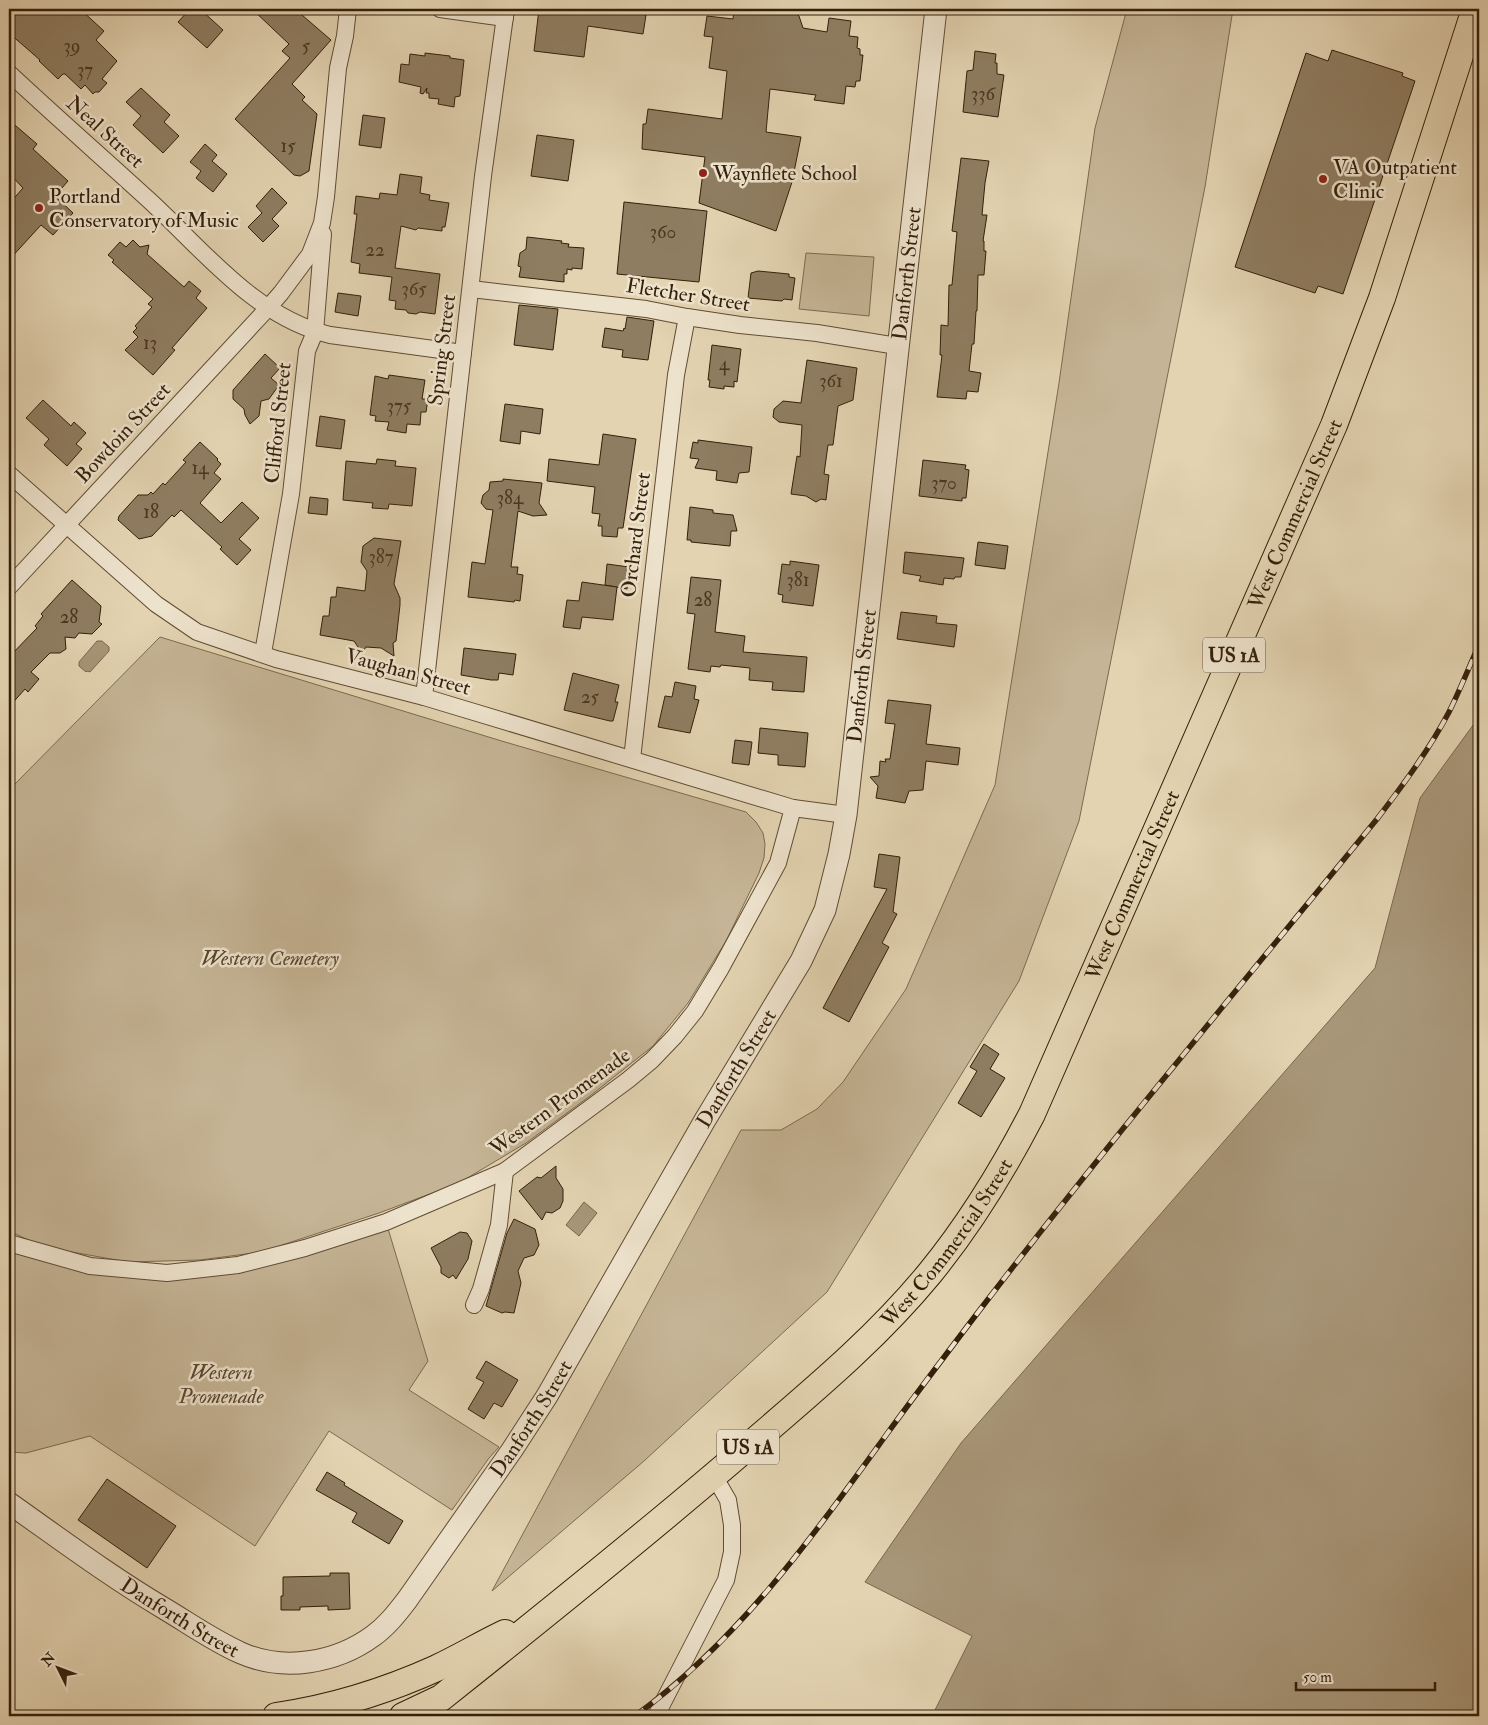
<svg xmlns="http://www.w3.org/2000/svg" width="1488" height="1725" font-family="'IM FELL Double Pica',serif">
<rect width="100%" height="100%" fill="#e3d3b1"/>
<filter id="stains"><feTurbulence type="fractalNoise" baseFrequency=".004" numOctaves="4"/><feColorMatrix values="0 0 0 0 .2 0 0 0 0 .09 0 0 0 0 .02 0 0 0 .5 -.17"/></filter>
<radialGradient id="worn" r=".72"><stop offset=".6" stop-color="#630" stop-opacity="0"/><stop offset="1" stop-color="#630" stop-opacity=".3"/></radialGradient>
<g fill="#c5b495" stroke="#7c6a50">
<path d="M 1127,9 L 1233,9 L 1205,187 L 1079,821 L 1019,981 L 827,1292 L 644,1461 L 492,1591 L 741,1130 L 781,1130 L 817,1109 L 843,1082 L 906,989 L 995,785 L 1059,383 L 1095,128 Z"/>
<path d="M 806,253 L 874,257 L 869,316 L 799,309 Z"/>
<path d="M 160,637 L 505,742 L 746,812 L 756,822 L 763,833 L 765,844 L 764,858 L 759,873 L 726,941 L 688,1003 L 653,1046 L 590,1096 L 526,1143 L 459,1183 L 379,1213 L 261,1252 L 200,1260 L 128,1262 L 44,1247 L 9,1231 L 9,790 Z"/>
<path d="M 386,1222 L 428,1361 L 409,1390 L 499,1447 L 489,1458 L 452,1510 L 329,1431 L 255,1546 L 90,1436 L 26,1453 L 9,1452 L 9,1243 L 90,1266 L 238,1265 Z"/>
</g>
<g fill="#a89678" stroke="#7a664c">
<path d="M 97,641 L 102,641 L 109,647 L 109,651 L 90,672 L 87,671 L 86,672 L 79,666 L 79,662 Z"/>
<path d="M 1479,717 L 1479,1716 L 932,1716 L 972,1636 L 865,1582 L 961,1443 L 1375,968 L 1420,798 Z"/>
<path d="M 584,1202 L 597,1213 L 579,1236 L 566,1225 Z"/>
</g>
<g fill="#8f7d61" stroke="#341f0a">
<path d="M 9,9 L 80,9 L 104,31 L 96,40 L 117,61 L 102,79 L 107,83 L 99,92 L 95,92 L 93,94 L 85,85 L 81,89 L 65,74 L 63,74 L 58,79 L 39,61 L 40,60 L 9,33 Z"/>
<path d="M 190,9 L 200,9 L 223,30 L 207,48 L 178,22 Z"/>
<path d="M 252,9 L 295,9 L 331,40 L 292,84 L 305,97 L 302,100 L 317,114 L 309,171 L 300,176 L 294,175 L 235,119 L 290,58 L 282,51 L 289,44 Z"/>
<path d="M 539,9 L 605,9 L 646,15 L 643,34 L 588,26 L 584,57 L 534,51 Z"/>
<path d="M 734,9 L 796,9 L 795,13 L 799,16 L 803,28 L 827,32 L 829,18 L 851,21 L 849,36 L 858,37 L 857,48 L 860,49 L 860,55 L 863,55 L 860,81 L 856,81 L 855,87 L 846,86 L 844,104 L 814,100 L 816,95 L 770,89 L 766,132 L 801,137 L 792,182 L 776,231 L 699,203 L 705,157 L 642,149 L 643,124 L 646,124 L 648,109 L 722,119 L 727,71 L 709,68 L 713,37 L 704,36 L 707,16 L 733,19 Z"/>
<path d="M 1332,50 L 1403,73 L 1402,76 L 1415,81 L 1343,294 L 1318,286 L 1315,293 L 1235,267 L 1306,53 L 1328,61 Z"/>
<path d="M 975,51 L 996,54 L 995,63 L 997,63 L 997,74 L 1004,75 L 998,117 L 963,112 L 967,71 L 973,70 Z"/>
<path d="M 425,53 L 450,56 L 450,58 L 464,60 L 460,96 L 455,97 L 454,107 L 438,104 L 439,99 L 429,98 L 429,93 L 426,93 L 427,88 L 423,94 L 420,93 L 421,87 L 399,82 L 401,64 L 409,65 L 410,54 L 425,56 Z"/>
<path d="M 141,88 L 170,115 L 164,122 L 179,136 L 163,153 L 133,125 L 141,116 L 126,102 Z"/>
<path d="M 363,115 L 385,118 L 381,148 L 359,145 Z"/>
<path d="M 9,120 L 37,144 L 33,149 L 68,181 L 55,196 L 73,213 L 53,235 L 41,225 L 9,260 L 9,204 L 23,188 L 9,173 Z"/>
<path d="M 537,135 L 574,140 L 568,181 L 531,176 Z"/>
<path d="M 205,144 L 217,155 L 212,161 L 227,174 L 213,192 L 196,178 L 201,171 L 190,162 Z"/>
<path d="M 961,158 L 989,161 L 985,183 L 982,215 L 987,215 L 983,241 L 984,241 L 984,251 L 986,251 L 984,275 L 978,275 L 977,311 L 976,311 L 974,344 L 972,344 L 969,371 L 981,373 L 978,392 L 967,391 L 966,399 L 937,397 L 942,355 L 940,355 L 941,325 L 948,326 L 949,285 L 952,285 L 957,232 L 952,231 Z"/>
<path d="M 400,174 L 422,177 L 420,193 L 430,195 L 429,200 L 449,203 L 445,227 L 442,227 L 442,231 L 418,228 L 416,230 L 401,226 L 395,268 L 440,274 L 435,314 L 420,312 L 416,314 L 408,313 L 406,310 L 395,309 L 396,301 L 389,300 L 392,277 L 359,273 L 360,264 L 351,262 L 357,214 L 354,214 L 356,196 L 379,199 L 380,193 L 397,195 Z"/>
<path d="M 272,188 L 287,203 L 272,219 L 279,226 L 263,242 L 248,227 L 262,213 L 256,206 Z"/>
<path d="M 624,202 L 707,211 L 699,282 L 617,274 Z"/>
<path d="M 527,237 L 562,241 L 561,243 L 569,244 L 568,247 L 584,248 L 582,269 L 572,268 L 572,270 L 567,269 L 567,274 L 564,274 L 564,282 L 519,277 L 521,267 L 518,266 L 520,253 L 526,249 Z"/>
<path d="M 133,240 L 140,247 L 149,245 L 147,254 L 184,287 L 189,281 L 201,291 L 196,298 L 207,308 L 172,348 L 175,350 L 153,375 L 125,350 L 138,337 L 133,332 L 137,328 L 135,326 L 152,307 L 148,304 L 153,299 L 112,262 L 114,260 L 108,255 L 120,242 L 126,247 Z"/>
<path d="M 758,271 L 789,274 L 789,277 L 795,278 L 792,300 L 784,299 L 782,301 L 748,298 L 751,273 Z"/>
<path d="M 338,293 L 361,296 L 358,316 L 335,312 Z"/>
<path d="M 519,305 L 558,309 L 553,350 L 514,345 Z"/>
<path d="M 627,317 L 654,321 L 648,360 L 622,357 L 623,350 L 602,347 L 605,328 L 623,331 L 624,328 L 625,329 Z"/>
<path d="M 712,345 L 741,349 L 737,382 L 734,381 L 734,387 L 724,386 L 724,389 L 709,387 L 710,380 L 708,380 Z"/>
<path d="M 265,354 L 280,368 L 271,378 L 279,385 L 269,399 L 261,401 L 259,416 L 250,424 L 245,415 L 244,409 L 233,399 L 233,390 Z"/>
<path d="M 807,360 L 857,368 L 853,400 L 838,406 L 833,445 L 828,445 L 824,474 L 829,475 L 826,500 L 821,499 L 816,502 L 806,496 L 791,494 L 797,456 L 800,457 L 802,425 L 779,422 L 773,417 L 774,409 L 783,401 L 801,403 Z"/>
<path d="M 389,375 L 425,380 L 422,399 L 428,399 L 426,412 L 421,412 L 420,425 L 407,424 L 406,433 L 387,430 L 389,422 L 375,421 L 376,416 L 370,415 L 375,376 L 388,379 Z"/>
<path d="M 43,400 L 71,426 L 74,422 L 86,433 L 76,444 L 82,449 L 67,466 L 44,445 L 49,439 L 26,418 Z"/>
<path d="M 505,404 L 543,409 L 540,434 L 521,431 L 520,444 L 500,441 Z"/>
<path d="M 320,416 L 345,420 L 341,449 L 316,446 Z"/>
<path d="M 603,434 L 636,439 L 623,528 L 618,528 L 617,537 L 602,536 L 602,526 L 598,526 L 600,514 L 592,513 L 595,487 L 547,481 L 549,459 L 599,465 Z"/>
<path d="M 698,440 L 752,447 L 749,472 L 739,473 L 737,483 L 716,480 L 717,471 L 695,468 L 699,459 L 690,458 L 693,442 L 698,443 Z"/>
<path d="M 200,442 L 218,459 L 217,460 L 221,464 L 214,473 L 221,479 L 200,503 L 221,523 L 242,502 L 259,518 L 239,539 L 251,550 L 237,565 L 220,549 L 222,547 L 181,510 L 174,517 L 172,515 L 152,536 L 139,539 L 118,520 L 119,516 L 138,495 L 148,495 L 151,492 L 153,494 L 163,483 L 165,485 L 186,462 L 183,460 Z"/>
<path d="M 377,459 L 396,461 L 395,466 L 416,468 L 412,506 L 389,504 L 388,509 L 372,508 L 373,503 L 343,500 L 346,461 L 376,464 Z"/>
<path d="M 923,460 L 966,465 L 965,469 L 969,470 L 966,498 L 962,498 L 962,501 L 919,496 Z"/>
<path d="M 503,479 L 542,483 L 539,503 L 547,515 L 533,516 L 518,511 L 511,567 L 518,567 L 517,574 L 523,575 L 520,601 L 515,600 L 514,602 L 468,597 L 472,562 L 485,564 L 493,510 L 486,509 L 481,503 L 483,495 L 489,490 L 490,482 L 503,481 Z"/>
<path d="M 310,497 L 328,499 L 327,515 L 308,513 Z"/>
<path d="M 690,507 L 713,510 L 713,513 L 733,515 L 737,531 L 731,531 L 730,546 L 691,542 L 691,540 L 687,540 Z"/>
<path d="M 374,538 L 401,541 L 394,584 L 400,598 L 400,605 L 396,641 L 393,643 L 394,656 L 381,648 L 366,647 L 362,653 L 354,641 L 320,635 L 323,616 L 329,616 L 331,597 L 336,597 L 337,587 L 365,591 L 367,571 L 361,562 L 363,546 Z"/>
<path d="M 978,542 L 1008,546 L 1005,569 L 975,565 Z"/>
<path d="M 905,552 L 964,558 L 961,577 L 955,577 L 954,579 L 944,578 L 943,585 L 919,581 L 921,576 L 903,573 Z"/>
<path d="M 790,561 L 819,565 L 813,606 L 782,602 L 783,595 L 778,594 L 782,564 L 790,565 Z"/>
<path d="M 607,564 L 629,567 L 627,589 L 605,585 Z"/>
<path d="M 691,577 L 721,580 L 715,632 L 745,636 L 743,652 L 807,657 L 804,692 L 772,690 L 773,682 L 749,680 L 750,668 L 721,665 L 720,667 L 711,666 L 710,672 L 688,669 L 695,614 L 687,613 Z"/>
<path d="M 72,580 L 101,606 L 99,622 L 102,624 L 92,634 L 79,633 L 75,638 L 65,637 L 66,649 L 60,653 L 50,653 L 31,672 L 39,679 L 28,692 L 25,689 L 9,707 L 9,657 L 37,628 L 35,626 L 43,616 L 41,614 Z"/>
<path d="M 582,582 L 617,587 L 613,620 L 582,617 L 580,629 L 563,627 L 567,600 L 579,601 Z"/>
<path d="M 901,612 L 937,616 L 936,623 L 957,625 L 954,647 L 897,639 Z"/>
<path d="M 464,648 L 516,654 L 513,675 L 499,673 L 498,680 L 491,680 L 461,675 Z"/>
<path d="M 573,673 L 619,685 L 615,702 L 618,702 L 613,721 L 610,721 L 564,710 Z"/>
<path d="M 675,682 L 696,686 L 694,699 L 699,700 L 690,733 L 658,727 L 665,696 L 672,697 Z"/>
<path d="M 888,700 L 931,705 L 926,744 L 960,748 L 958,765 L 926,761 L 923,790 L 909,791 L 905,803 L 876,798 L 878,786 L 870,777 L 879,776 L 880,761 L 886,762 L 885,759 L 890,759 L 895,724 L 885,723 Z"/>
<path d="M 760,728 L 808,733 L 805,767 L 778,765 L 778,755 L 758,753 Z"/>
<path d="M 735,740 L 752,742 L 749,765 L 732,763 Z"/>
<path d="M 879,854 L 900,857 L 893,912 L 897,914 L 882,943 L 889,947 L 849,1022 L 823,1008 L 887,889 L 874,887 Z"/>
<path d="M 984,1044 L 999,1054 L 990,1069 L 1005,1078 L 981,1117 L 958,1103 L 977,1071 L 970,1067 Z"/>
<path d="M 556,1166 L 556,1178 L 563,1189 L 563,1201 L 560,1208 L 552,1213 L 546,1212 L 542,1220 L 519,1191 L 537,1177 L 541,1178 Z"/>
<path d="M 514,1219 L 535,1229 L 539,1245 L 534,1255 L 524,1258 L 518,1271 L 521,1283 L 514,1313 L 505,1312 L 502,1313 L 486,1306 L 507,1233 Z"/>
<path d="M 460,1232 L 467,1233 L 472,1241 L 468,1259 L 456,1279 L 453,1275 L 449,1278 L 441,1273 L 441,1267 L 431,1248 Z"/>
<path d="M 486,1361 L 518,1380 L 502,1407 L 494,1403 L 484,1419 L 468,1409 L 484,1382 L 476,1378 Z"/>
<path d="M 327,1472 L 345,1483 L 344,1485 L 403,1521 L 389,1544 L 352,1522 L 357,1513 L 316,1490 Z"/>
<path d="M 107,1479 L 176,1526 L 147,1568 L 78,1520 Z"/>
<path d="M 330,1573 L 349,1573 L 350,1609 L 328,1610 L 328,1606 L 300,1607 L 300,1610 L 281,1610 L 281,1596 L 283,1596 L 283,1577 L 330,1576 Z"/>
</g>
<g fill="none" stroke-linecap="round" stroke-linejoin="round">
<defs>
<g id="minor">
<path d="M 440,9 L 505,18"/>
<path d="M 9,73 C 55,116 103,158 150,201 C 203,250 256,318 330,335 L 463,353"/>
<path d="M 471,289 L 646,309 L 687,317 L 740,325 L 817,333 L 897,346"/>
<path d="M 9,474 L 156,604 L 197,632 L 276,659 L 424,697 L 793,808 L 846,815"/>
<path d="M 9,587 L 268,308 L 281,293 L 310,254 L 322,223 L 326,197 L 338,68 L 345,36 L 348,9"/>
<path d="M 263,653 L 291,494 L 307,351 L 315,332 L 323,234"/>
<path d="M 424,697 L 483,176 L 506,9"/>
<path d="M 632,759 L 676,375 L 687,317"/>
<path d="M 9,1243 L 90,1266 L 167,1273 L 238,1265 L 305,1248 L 386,1222 L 505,1171 L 628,1080 L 652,1060 L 675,1036 L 695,1011 L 721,968 L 778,863 L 793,808"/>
<path d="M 474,1305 L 481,1289 L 499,1225 L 505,1171"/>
<path d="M 656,1716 L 726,1580 L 732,1552 L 732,1525 L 728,1500 L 714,1476"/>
</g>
<g id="tertiary">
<path id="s1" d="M 9,1503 C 60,1539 111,1577 165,1609 C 190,1624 214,1641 241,1653 C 284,1672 336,1663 373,1636 C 387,1626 397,1613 407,1600 L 512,1450 L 547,1396 L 705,1120 L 801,961 L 825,910 L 839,854 L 846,815 L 936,9"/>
</g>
<g id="primary">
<path d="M 276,1716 C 331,1708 386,1691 437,1668 C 460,1657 482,1644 505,1633"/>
<path id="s2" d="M 403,1716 L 441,1698 C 543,1617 645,1535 744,1450 C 809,1394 875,1340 930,1273 C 970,1224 1003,1170 1032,1114 L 1334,425 L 1382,298 L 1475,9"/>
</g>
</defs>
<use href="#minor" stroke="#604c34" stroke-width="18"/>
<use href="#tertiary" stroke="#604c34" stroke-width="23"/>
<use href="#primary" stroke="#341f0a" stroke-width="28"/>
<use href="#minor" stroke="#ede2cc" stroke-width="16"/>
<use href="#tertiary" stroke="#ede2cc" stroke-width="21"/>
<use href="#primary" stroke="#e3d3b1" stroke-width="26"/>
<defs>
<path id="rail" d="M 635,1716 C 738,1641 810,1540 884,1438 C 915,1395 947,1353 979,1311 C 1107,1144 1244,982 1377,819 C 1403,785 1429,750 1449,712 C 1460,690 1469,667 1479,645"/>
</defs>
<use href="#rail" stroke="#341f0a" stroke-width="5.5"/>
<use href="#rail" stroke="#ede2cc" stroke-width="4" stroke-dasharray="11" stroke-linecap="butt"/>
</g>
<g fill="#8f2418" stroke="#ede2cc" stroke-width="2">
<circle cx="703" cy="173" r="5"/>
<circle cx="1323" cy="179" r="5"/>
<circle cx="39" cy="208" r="5"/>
</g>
<g text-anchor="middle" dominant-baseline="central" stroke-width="5" stroke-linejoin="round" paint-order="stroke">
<g font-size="19" fill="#4b3620">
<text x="72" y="46">39</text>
<text x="306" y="46">5</text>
<text x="85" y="70">37</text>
<text x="983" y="94">336</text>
<text x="288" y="146">15</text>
<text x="663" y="232">360</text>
<text x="375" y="250">22</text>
<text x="414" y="289">365</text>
<text x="150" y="343">13</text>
<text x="724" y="364">4</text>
<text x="831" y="381">361</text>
<text x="399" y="406">375</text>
<text x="200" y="468">14</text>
<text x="944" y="483">370</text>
<text x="510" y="498">384</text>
<text x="151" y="512">18</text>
<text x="381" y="557">387</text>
<text x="798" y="580">381</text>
<text x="703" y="600">28</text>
<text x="69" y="617">28</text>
<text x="590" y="697">25</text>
</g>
<g fill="#ede2cc" stroke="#6c5a44" stroke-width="1">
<rect x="1203" y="637.5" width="62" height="35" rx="4"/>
<rect x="717" y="1429.5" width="62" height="35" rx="4"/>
</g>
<g font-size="20" font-weight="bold" fill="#341f0a">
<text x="1234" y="655">US 1A</text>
<text x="748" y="1447">US 1A</text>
</g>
<g font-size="21" fill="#341f0a" stroke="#ede2cc">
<text transform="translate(105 132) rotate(42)">Neal Street</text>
<text stroke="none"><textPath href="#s1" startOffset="1915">Danforth Street</textPath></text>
<text transform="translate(688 295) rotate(9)">Fletcher Street</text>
<text transform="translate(442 350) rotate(-83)">Spring Street</text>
<text transform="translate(278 423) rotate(-84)">Clifford Street</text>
<text transform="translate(123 433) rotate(-47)">Bowdoin Street</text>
<text stroke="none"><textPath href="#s2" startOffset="1535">West Commercial Street</textPath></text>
<text transform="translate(636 535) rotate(-83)">Orchard Street</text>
<text transform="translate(408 672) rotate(15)">Vaughan Street</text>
<text stroke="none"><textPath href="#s1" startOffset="1510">Danforth Street</textPath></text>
<text stroke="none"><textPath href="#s2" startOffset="1130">West Commercial Street</textPath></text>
<text stroke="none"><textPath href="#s1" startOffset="1091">Danforth Street</textPath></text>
<text transform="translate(560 1102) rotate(-36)">Western Promenade</text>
<text stroke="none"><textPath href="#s2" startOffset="725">West Commercial Street</textPath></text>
<text stroke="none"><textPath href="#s1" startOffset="685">Danforth Street</textPath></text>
<text stroke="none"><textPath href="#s1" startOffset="206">Danforth Street</textPath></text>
</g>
<g font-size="21" fill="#341f0a" stroke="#ede2cc" text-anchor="start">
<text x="1333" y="167">VA Outpatient<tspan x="1333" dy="24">Clinic</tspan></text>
<text x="713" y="173">Waynflete School</text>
<text x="49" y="196">Portland<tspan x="49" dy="24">Conservatory of Music</tspan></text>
</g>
<g font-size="21" font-style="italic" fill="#58442d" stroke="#ede2cc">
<text x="270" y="958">Western Cemetery</text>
<text x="221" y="1372">Western<tspan x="221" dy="24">Promenade</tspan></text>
</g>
</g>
<rect width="1488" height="1725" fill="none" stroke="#e3d3b1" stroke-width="30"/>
<rect x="10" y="10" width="1468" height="1705" fill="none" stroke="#341f0a" stroke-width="2.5"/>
<rect x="15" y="15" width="1458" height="1695" fill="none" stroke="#341f0a"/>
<g transform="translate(58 1668) rotate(312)" stroke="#ede2cc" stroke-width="4" paint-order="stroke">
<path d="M0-4L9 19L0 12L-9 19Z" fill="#341f0a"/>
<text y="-8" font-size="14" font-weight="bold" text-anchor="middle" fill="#341f0a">N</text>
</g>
<path d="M1296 1682v8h139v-8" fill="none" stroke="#341f0a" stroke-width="2.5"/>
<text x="1303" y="1682" font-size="15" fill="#341f0a" stroke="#ede2cc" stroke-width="4" paint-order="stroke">50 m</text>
<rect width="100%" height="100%" filter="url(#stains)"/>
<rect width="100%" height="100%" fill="url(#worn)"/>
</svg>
